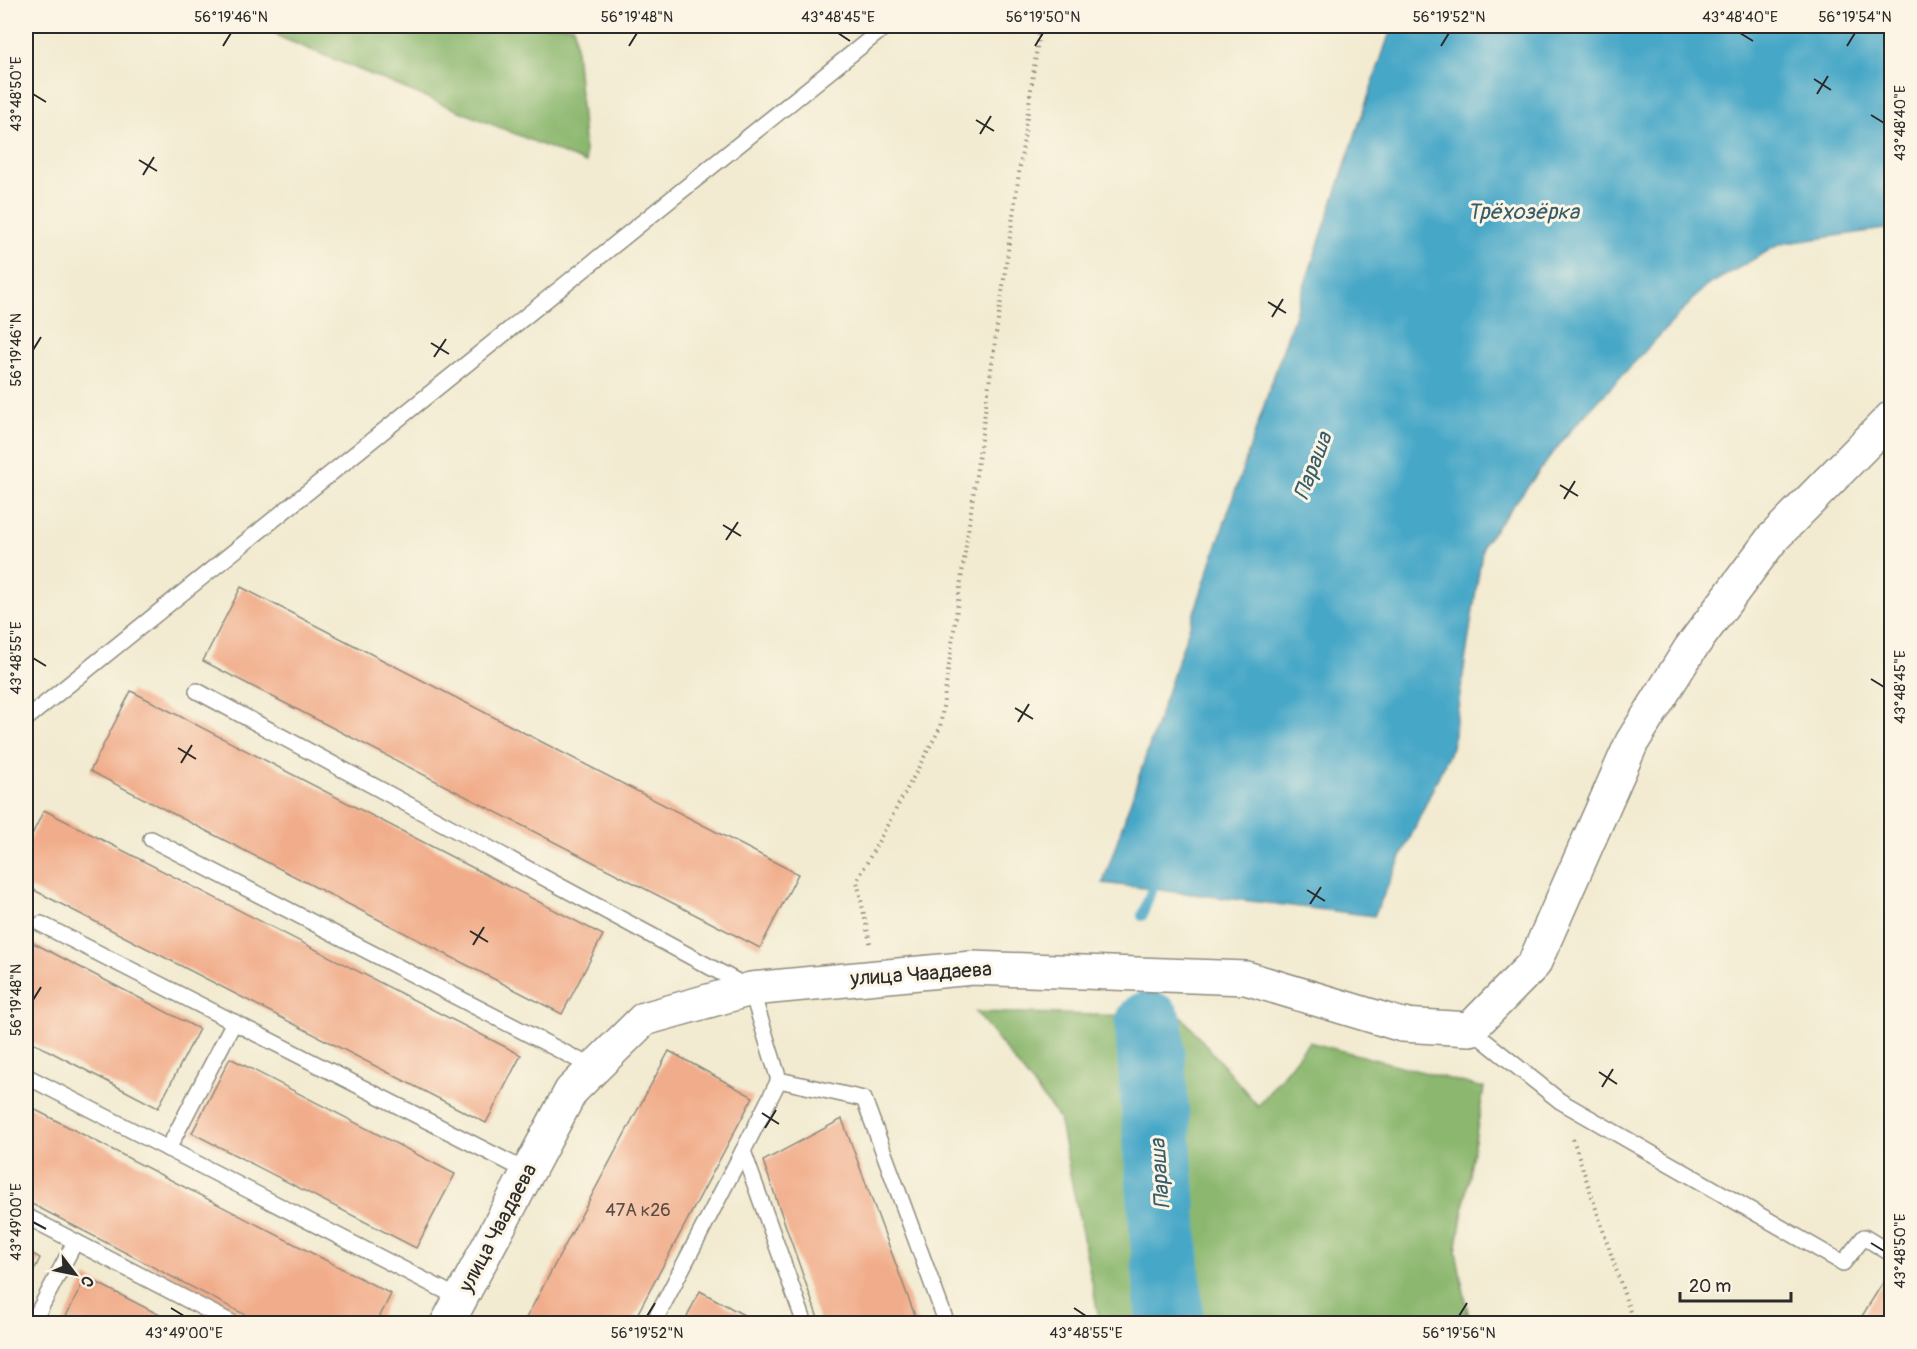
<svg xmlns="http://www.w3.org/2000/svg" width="1917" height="1349" font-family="Pangolin,sans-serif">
<rect width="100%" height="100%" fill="#fcf5e5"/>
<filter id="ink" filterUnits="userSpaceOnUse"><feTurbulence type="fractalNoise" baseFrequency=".0167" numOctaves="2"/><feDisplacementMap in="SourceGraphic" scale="12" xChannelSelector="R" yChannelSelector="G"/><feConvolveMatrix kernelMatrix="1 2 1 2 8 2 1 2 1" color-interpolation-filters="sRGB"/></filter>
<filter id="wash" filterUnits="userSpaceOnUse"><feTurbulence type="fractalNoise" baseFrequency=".008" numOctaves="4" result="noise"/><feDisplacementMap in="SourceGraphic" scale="24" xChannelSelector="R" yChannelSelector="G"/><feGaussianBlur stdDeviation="1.35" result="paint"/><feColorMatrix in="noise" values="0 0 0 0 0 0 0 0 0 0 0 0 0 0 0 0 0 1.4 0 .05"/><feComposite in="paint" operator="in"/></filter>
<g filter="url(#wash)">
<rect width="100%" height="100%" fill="#f2ebd1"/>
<g fill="#8bb76e" stroke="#5b714c" stroke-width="1.5">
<path d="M 266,26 L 574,26 L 586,163 L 282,38 Z"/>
<path d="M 976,1012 L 1182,1017 L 1258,1106 L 1309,1042 L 1484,1088 L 1456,1251 L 1470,1323 L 1100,1323 L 1059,1118 Z"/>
</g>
<path fill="#47a7c7" stroke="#396979" stroke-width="1.5" d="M 1392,26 L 1891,26 L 1891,228 L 1780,244 L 1705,287 L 1570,431 L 1483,545 L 1452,747 L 1374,916 L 1103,883 Z"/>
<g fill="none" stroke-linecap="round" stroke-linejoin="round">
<path stroke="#47a7c7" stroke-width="10" d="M 1142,916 L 1156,878"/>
<path stroke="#47a7c7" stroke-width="68" d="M 1149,1025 L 1170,1324"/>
</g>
<g id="blocks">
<g fill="#f1ad8b">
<path d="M 241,587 L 798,874 L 760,948 L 203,661 Z"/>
<path d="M 131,691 L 603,935 L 562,1014 L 90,771 Z"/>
<path d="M 44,810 L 521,1055 L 486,1123 L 26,886 L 26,847 Z"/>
<path d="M 26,939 L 199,1029 L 158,1108 L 26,1039 Z"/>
<path d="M 669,1051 L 753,1097 L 632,1324 L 523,1324 Z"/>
<path d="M 230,1058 L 455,1174 L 416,1248 L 192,1133 Z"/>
<path d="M 26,1105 L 391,1294 L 376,1324 L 263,1324 L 26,1201 Z"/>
<path d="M 842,1119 L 918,1324 L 820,1324 L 763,1161 Z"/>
<path d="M 26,1250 L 40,1258 L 26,1287 Z"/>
<path d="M 1892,1268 L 1892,1324 L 1857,1324 Z"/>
<path d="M 86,1277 L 177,1324 L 62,1324 Z"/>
<path d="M 700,1291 L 760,1324 L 683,1324 Z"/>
</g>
</g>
</g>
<g filter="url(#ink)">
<use href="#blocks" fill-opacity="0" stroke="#8e8b7e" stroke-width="1.5"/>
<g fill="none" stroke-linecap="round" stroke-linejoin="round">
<defs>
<g id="service">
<path d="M 197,691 L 751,989 L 779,1080 L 743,1151 L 805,1324"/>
<path d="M 26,719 L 886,26"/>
<path d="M 151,839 L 594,1068"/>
<path d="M 41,924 L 528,1172"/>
<path d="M 1470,1029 L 1560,1101 L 1843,1263 L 1864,1237 L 1892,1254"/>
<path d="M 26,1076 L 461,1299"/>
<path d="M 779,1080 L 864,1099 L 947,1324"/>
<path d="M 168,1149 L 234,1022"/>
<path d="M 26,1216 L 234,1324"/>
<path d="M 32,1324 L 75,1242"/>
<path d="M 653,1324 L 743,1151"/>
</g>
<path id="tertiary" d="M 447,1324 L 571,1091 L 644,1019 L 751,989 L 972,968 L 1246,978 L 1402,1025 L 1470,1029 L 1534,964 L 1632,742 L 1690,649 L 1772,539 L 1892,417"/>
</defs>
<use href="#service" stroke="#8e8b7e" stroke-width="18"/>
<use href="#tertiary" stroke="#8e8b7e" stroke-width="36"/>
<g stroke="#8e8b7e" stroke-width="4" stroke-dasharray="1.5 4.5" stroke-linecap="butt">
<path d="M 870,943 L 857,881 L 940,728 L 1040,26"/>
<path d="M 1573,1139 L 1634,1324"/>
</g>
<use href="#service" stroke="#fff" stroke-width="15"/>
<use href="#tertiary" stroke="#fff" stroke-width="33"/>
</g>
</g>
<path fill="none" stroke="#2b2b2b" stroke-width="2" d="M 838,33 L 850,41M 1740,33 L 1753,41M 223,46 L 231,33M 629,46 L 637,33M 1035,46 L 1043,33M 1441,46 L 1449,33M 1847,46 L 1855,33M 1814,79 L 1831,90M 33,94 L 46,102M 1817,94 L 1828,76M 1871,115 L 1884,123M 976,120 L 994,131M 980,134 L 991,116M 139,160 L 157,171M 143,175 L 154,157M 1268,302 L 1286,313M 1272,317 L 1283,299M 431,343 L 449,354M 33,350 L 41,337M 434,357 L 446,339M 1560,485 L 1578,496M 1564,499 L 1575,481M 723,525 L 741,536M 726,540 L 738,522M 33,658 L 46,666M 1871,679 L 1884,687M 1015,708 L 1033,719M 1018,722 L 1029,704M 178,748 L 196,759M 181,763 L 192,745M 1307,890 L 1325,901M 1310,904 L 1321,887M 470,931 L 488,942M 473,945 L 484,927M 33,1000 L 41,987M 1599,1072 L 1617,1084M 1602,1087 L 1613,1069M 762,1113 L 779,1124M 765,1128 L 776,1110M 33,1222 L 46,1229M 1871,1243 L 1884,1251M 171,1308 L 184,1316M 1074,1308 L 1086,1316M 647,1316 L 655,1303M 1459,1316 L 1467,1303"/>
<g text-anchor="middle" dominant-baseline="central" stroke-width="6" stroke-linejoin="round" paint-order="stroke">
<g font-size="18" fill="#5c4c43">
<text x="638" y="1210">47А к26</text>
</g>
<g font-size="21" fill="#2b2b2b" stroke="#fcf5e5">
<text transform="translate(921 974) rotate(-4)">улица Чаадаева</text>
<text transform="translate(498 1228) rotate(-62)">улица Чаадаева</text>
</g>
<g font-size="22" font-style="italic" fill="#365d69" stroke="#fcf5e5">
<text x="1523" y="212">Трёхозёрка</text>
<text transform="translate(1313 466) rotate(-69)">Параша</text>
<text transform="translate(1160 1174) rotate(-94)">Параша</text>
</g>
</g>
<rect width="1917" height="1349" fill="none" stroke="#fcf5e5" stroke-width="66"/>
<g transform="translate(75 1274) rotate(122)" stroke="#fcf5e5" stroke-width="4.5" paint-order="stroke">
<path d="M0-4.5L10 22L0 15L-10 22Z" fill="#2b2b2b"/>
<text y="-9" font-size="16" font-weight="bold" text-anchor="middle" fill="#2b2b2b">С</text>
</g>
<path d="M1680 1292v9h111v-9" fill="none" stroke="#2b2b2b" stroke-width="3"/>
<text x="1689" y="1292" font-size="18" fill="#2b2b2b" stroke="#fcf5e5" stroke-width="4.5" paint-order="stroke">20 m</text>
<rect x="33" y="33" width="1851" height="1283" fill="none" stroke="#2b2b2b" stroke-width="2"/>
<g font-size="15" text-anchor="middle" fill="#2b2b2b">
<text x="231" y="22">56°19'46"N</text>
<text x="637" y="22">56°19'48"N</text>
<text x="838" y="22">43°48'45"E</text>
<text x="1043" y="22">56°19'50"N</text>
<text x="1449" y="22">56°19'52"N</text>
<text x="1740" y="22">43°48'40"E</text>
<text x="1855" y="22">56°19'54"N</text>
<text transform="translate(16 94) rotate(-90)" y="5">43°48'50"E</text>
<text transform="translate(1900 123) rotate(-90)" y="5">43°48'40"E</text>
<text transform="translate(16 350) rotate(-90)" y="5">56°19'46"N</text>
<text transform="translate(16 658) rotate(-90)" y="5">43°48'55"E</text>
<text transform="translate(1900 687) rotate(-90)" y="5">43°48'45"E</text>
<text transform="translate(16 1000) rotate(-90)" y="5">56°19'48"N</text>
<text transform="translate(16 1222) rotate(-90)" y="5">43°49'00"E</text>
<text transform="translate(1900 1251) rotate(-90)" y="5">43°48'50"E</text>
<text x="184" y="1338">43°49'00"E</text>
<text x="647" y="1338">56°19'52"N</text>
<text x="1086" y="1338">43°48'55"E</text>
<text x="1459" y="1338">56°19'56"N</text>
</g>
</svg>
